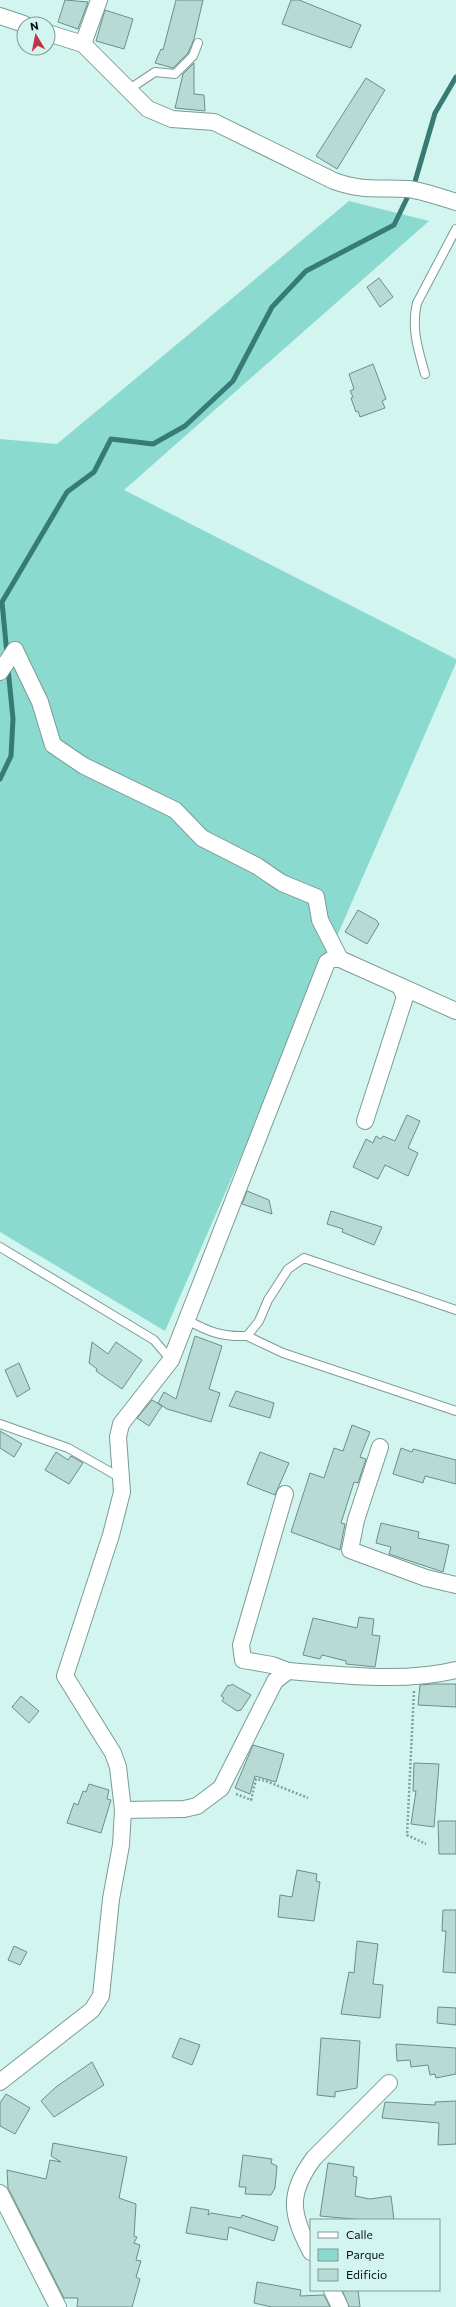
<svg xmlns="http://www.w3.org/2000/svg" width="456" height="2307" font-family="Commissioner,sans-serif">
<rect width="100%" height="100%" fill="#d3f5f0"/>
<path fill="#8adad0" d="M 349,201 L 429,221 L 124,490 L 456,659 L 456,663 L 165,1331 L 0,1232 L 0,439 L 57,444 Z"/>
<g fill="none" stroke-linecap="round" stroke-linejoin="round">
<g stroke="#387b74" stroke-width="5">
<path d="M 414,185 L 435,113 L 456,77"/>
<path d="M 7,654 L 2,602 L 67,492 L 94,472 L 111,439 L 153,444 L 185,426 L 233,381 L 272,307 L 306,271 L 394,225 L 410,192"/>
<path d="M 0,779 L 11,756 L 13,719 L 8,668"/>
</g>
</g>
<g fill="#b8dad5" stroke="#6d8d88">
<path d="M 65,0 L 88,2 L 78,29 L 58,22 Z"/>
<path d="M 176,0 L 203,0 L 194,39 L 188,53 L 173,68 L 155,63 L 161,49 L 163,50 Z"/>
<path d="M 291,0 L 299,0 L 361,25 L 351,48 L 282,24 Z"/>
<path d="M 105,10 L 133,19 L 124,49 L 96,41 Z"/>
<path d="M 194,63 L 194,94 L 204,95 L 205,111 L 175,108 L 183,74 Z"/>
<path d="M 366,78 L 385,90 L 337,169 L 316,156 Z"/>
<path d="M 379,278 L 393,297 L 380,307 L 367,287 Z"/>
<path d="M 373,364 L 386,399 L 382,401 L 385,408 L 360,417 L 358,411 L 356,412 L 351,398 L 353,397 L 350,391 L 354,389 L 349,374 Z"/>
<path d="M 358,910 L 376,920 L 379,924 L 367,944 L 345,932 Z"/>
<path d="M 407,1115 L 420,1121 L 408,1148 L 418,1153 L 408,1176 L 385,1165 L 378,1179 L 353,1167 L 366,1139 L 373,1143 L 376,1136 L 381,1139 L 383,1136 L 395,1141 Z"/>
<path d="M 247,1191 L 269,1200 L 272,1214 L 242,1204 Z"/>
<path d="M 331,1211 L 382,1227 L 374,1245 L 342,1232 L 343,1229 L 327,1224 Z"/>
<path d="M 195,1336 L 222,1346 L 209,1389 L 220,1393 L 211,1422 L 167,1409 L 158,1403 L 164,1392 L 176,1399 Z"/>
<path d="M 92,1342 L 108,1354 L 116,1342 L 142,1360 L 122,1389 L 96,1371 L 97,1369 L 89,1363 Z"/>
<path d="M 19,1363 L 30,1389 L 17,1397 L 5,1370 Z"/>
<path d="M 236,1391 L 274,1403 L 270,1418 L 229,1406 Z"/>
<path d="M 152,1400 L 162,1406 L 149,1426 L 137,1418 Z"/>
<path d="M 352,1425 L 370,1432 L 360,1457 L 366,1459 L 358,1483 L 354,1482 L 341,1523 L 345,1524 L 340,1550 L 291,1532 L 310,1473 L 324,1478 L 334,1448 L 343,1451 Z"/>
<path d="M 0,1431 L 22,1444 L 14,1457 L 0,1448 Z"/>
<path d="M 401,1448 L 412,1452 L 413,1449 L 456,1460 L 456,1484 L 425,1476 L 423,1483 L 393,1474 Z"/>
<path d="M 56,1452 L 68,1460 L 71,1456 L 83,1463 L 69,1484 L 45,1470 Z"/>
<path d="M 260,1452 L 289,1463 L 275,1495 L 247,1484 Z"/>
<path d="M 381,1523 L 419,1532 L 418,1538 L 449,1545 L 443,1572 L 389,1554 L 391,1547 L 376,1543 Z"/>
<path d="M 359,1617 L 374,1619 L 372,1635 L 380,1636 L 375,1667 L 346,1664 L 346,1661 L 322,1655 L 320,1659 L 303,1655 L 313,1618 L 357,1628 Z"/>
<path d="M 232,1684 L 251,1695 L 241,1710 L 237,1711 L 222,1701 L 224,1698 L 221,1696 L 228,1685 L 230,1686 Z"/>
<path d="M 432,1684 L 456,1684 L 456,1707 L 418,1705 L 420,1685 Z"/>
<path d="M 21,1696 L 39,1711 L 29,1723 L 12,1707 Z"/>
<path d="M 253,1745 L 284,1754 L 276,1782 L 255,1776 L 250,1794 L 235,1788 Z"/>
<path d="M 414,1763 L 439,1764 L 434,1827 L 411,1824 L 416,1791 L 413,1791 Z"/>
<path d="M 89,1784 L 109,1790 L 107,1799 L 111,1800 L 101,1833 L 67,1823 L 74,1803 L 78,1805 L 83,1791 L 86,1792 Z"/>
<path d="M 438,1821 L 456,1821 L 456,1854 L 439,1854 Z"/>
<path d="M 297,1870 L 317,1874 L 316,1881 L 320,1882 L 314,1921 L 278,1917 L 280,1895 L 292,1897 Z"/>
<path d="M 443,1910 L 456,1910 L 456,1973 L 443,1972 L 446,1931 L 442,1931 Z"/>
<path d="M 357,1941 L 378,1944 L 373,1984 L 383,1985 L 380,2018 L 341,2014 L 349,1972 L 354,1973 Z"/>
<path d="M 14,1946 L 27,1952 L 20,1965 L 8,1960 Z"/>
<path d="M 438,2007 L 456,2008 L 456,2025 L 437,2023 Z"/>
<path d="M 180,2038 L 200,2045 L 192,2065 L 172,2057 Z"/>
<path d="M 321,2038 L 360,2041 L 357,2088 L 335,2092 L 335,2097 L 317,2095 Z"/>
<path d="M 396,2044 L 456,2048 L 456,2074 L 436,2078 L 435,2074 L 430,2075 L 428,2065 L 411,2067 L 410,2060 L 397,2061 Z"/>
<path d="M 92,2062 L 104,2085 L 54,2117 L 41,2101 L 56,2087 Z"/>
<path d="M 6,2094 L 30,2108 L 15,2134 L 0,2126 L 0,2103 Z"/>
<path d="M 456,2101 L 456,2144 L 438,2145 L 439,2123 L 382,2118 L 385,2102 L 435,2105 L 435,2102 Z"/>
<path d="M 53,2143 L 127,2157 L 119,2198 L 136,2204 L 134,2236 L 137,2237 L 134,2243 L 140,2245 L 136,2260 L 141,2261 L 136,2277 L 140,2279 L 132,2307 L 77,2307 L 78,2298 L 64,2298 L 8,2188 L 7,2170 L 46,2179 L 50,2160 L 61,2162 L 51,2156 Z"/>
<path d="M 243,2155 L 272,2159 L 271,2163 L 277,2166 L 275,2188 L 271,2195 L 245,2194 L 246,2187 L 239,2187 Z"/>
<path d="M 328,2163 L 354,2167 L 353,2176 L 357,2177 L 355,2196 L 370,2199 L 391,2196 L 394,2220 L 363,2220 L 320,2216 Z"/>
<path d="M 191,2207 L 209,2210 L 208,2215 L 211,2213 L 241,2218 L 242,2215 L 278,2227 L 274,2241 L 229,2227 L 227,2240 L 186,2233 Z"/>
<path d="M 257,2282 L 301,2290 L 300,2296 L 324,2295 L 330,2307 L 272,2307 L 254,2303 Z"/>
<path d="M 342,2290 L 358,2290 L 360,2307 L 349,2307 Z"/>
</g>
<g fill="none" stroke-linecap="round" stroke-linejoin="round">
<defs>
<g id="service">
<path d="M 128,90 L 155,72 L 175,74 L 193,56 L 198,43"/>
<path d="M 425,374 C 418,349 411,328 417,303 L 456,229"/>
<path d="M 0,1247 L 154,1340 L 171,1360"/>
<path d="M 187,1320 C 209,1332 222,1337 247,1336 L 259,1321 L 268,1300 L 288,1269 L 304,1258 C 355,1275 405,1293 456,1310"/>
<path d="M 247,1336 L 283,1353 L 456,1411"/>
<path d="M 0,1424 L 68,1448 L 121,1478"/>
</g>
<g id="minor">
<path d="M 0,16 L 24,24"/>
<path d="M 48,33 L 83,44 L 148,109 L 172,119 L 214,122 L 334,181 C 365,192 379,187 408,189 C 424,191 440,197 456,202"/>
<path d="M 83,44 L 99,0"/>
<path d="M 15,650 L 40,702 L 53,745 L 84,766 L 175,810 L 202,838 L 257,866 L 282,883 L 316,897 L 320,920 L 340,959"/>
<path d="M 0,672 L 15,650"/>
<path d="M 365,1121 L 405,997 L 400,986"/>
<path d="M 380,1447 L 356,1520 L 350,1550 L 426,1578 L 456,1585"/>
<path d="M 285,1494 L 241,1645 L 243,1660 L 272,1665 L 288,1671"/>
<path d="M 123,1810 L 184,1809 L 197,1806 L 221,1788 L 275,1681 L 288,1671 C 341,1675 404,1683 456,1670"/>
<path d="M 0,2082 L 92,2010 L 101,1996 L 111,1899 L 121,1845 L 123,1810 L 118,1767 L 113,1753 L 65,1676 L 111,1535 L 122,1492 L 118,1437 L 121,1424 L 171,1360 L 327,962 L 332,959 L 340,959 L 456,1011"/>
<path d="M 0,2193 L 58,2307"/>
<path d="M 311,2252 C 291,2214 287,2194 314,2158 L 389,2083"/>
<path d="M 332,2290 L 340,2307"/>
</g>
</defs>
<use href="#service" stroke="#7b9b96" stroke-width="10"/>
<use href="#minor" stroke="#7b9b96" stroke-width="18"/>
<g stroke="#859f9c" stroke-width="2.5" stroke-dasharray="2 2" stroke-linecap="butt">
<path d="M 414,1691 L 407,1835 L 426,1844"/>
<path d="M 236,1794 L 251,1800 L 256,1779 L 266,1781 L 308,1798"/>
</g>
<use href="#service" stroke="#fff" stroke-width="8"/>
<use href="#minor" stroke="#fff" stroke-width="16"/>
</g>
<rect x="310" y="2219" width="130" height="72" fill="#d3f5f0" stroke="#819a97"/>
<rect x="318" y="2232" width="20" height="6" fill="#ffffff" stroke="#819a97"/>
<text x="346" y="2239" font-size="12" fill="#061211">Calle</text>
<rect x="318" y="2249" width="20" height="12" fill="#8adad0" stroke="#819a97"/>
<text x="346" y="2259" font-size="12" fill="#061211">Parque</text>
<rect x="318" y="2269" width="20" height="12" fill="#b8dad5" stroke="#819a97"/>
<text x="346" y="2279" font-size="12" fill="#061211">Edificio</text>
<g transform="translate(36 36) rotate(350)"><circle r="19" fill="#d3f5f0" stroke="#819a97"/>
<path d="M0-3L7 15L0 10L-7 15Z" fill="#c33248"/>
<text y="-6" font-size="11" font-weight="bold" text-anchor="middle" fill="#061211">N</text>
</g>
</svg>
